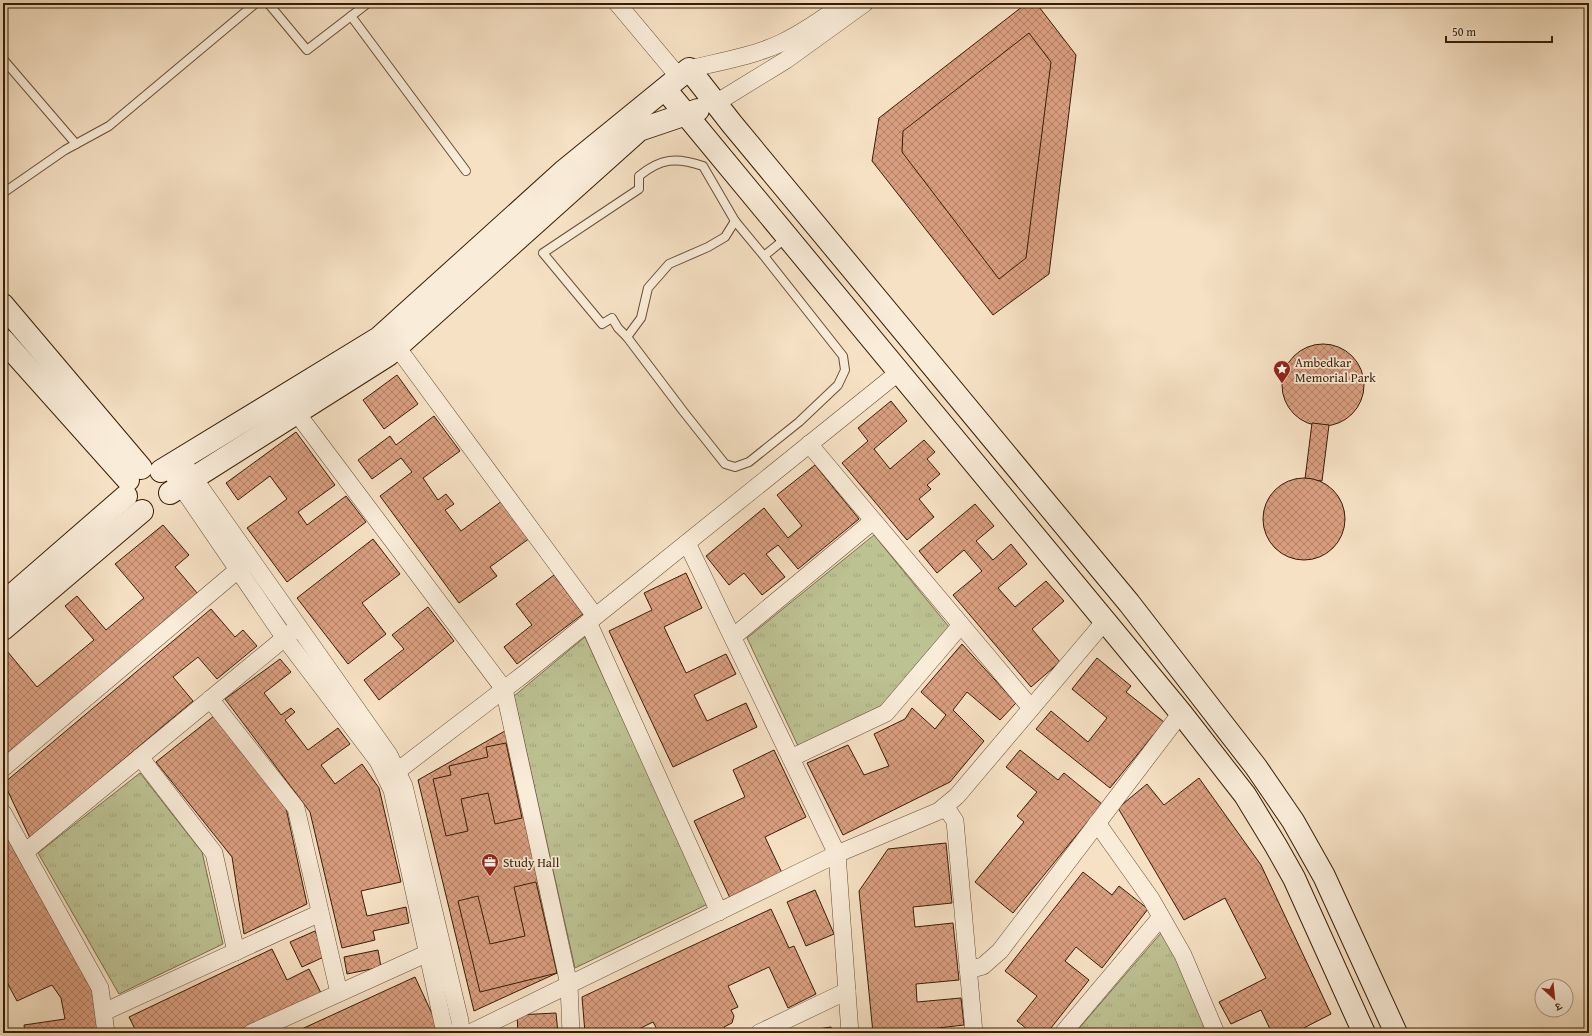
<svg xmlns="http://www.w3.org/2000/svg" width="1592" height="1036" font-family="'Gentium Book Plus','Noto Serif Devanagari',serif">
<defs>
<pattern id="park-tufts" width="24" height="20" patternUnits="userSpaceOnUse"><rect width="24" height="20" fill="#bdc293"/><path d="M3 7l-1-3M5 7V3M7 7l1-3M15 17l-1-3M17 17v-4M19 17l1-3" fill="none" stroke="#a3a67d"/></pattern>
<pattern id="building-cross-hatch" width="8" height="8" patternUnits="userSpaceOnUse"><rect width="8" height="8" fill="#d99e7f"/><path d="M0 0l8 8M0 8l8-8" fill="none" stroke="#b18066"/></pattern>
</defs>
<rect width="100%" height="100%" fill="#f6e1c4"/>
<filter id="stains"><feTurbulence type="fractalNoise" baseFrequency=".005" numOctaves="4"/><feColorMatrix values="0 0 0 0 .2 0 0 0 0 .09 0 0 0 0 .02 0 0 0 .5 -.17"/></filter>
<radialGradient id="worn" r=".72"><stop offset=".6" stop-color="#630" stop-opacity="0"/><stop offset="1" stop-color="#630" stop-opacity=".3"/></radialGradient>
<g fill="url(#park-tufts)" stroke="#7a6f4c">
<path d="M 874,535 L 949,627 L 885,704 L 798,746 L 747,638 Z"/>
<path d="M 585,637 L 708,904 L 575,968 L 514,696 Z"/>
<path d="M 140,773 L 202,852 L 223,944 L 119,994 L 38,853 Z"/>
<path d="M 1161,933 L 1179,963 L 1209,1033 L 1075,1033 Z"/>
</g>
<g fill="url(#building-cross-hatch)" stroke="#381c05">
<path d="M 1027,3 L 1036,3 L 1076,55 L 1049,274 L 993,315 L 872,161 L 879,118 Z"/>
<path d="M 1029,33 L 1051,62 L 1026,258 L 999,279 L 902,152 L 903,131 Z"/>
<circle cx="1323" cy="385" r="41"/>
<path d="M 397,375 L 418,404 L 384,429 L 363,400 Z"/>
<path d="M 891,401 L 907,421 L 874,449 L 890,469 L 924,440 L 935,452 L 927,459 L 940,474 L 927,485 L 931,489 L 919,499 L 934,517 L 907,540 L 842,463 L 868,441 L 858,428 Z"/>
<path d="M 434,416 L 460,451 L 423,478 L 438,500 L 446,494 L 454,504 L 445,510 L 461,531 L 502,501 L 530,538 L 490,567 L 497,576 L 459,603 L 380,496 L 412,472 L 401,458 L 372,479 L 358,460 L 390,436 L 396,445 Z"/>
<path d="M 1312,423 L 1329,425 L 1322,481 L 1305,479 Z"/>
<path d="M 296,432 L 335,485 L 298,512 L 307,525 L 346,496 L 366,522 L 287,582 L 247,528 L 287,499 L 270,476 L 238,500 L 226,483 Z"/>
<path d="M 815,465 L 859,519 L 798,569 L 778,545 L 766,554 L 785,577 L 762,595 L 744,573 L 729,585 L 706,556 L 764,508 L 788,538 L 802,526 L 777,495 Z"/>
<circle cx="1304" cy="519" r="41"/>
<path d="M 975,504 L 994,526 L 976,541 L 993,560 L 1011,544 L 1027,564 L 998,588 L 1015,607 L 1046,581 L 1064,601 L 1032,629 L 1060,662 L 1031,687 L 953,595 L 982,571 L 964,550 L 937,573 L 919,551 Z"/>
<path d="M 163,525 L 189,555 L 175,567 L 198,594 L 3,759 L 3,655 L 7,651 L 37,687 L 94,640 L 65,606 L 77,596 L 106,630 L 144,598 L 115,564 Z"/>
<path d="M 373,539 L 400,574 L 362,603 L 386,634 L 348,664 L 297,598 Z"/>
<path d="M 686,573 L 702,608 L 664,627 L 686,673 L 726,654 L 736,674 L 694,695 L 707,721 L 746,703 L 757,727 L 673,767 L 609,631 L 652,610 L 644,593 Z"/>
<path d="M 554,575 L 583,614 L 517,664 L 504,647 L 532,625 L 516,604 Z"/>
<path d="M 428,607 L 454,641 L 379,700 L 364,680 L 404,649 L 392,635 Z"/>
<path d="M 211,609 L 235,637 L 243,630 L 257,646 L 217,679 L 198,657 L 173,677 L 193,701 L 30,838 L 4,783 Z"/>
<path d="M 962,644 L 1016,703 L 1000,720 L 967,692 L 953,710 L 984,741 L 950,782 L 843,835 L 807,763 L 848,745 L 864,775 L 889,766 L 874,734 L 905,719 L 912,708 L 935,729 L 946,715 L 921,692 Z"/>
<path d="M 1097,658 L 1131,686 L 1126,692 L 1164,722 L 1110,788 L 1036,729 L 1051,711 L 1088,742 L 1107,718 L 1072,689 Z"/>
<path d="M 280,659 L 291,672 L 264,693 L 281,715 L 291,708 L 295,712 L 285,720 L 308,750 L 338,728 L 350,744 L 321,765 L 335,784 L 362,764 L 379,788 L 401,882 L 361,891 L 367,916 L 406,907 L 409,923 L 373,931 L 375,940 L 342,948 L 310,812 L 225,699 Z"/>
<path d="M 214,716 L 286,808 L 307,904 L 244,934 L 232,857 L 156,762 Z"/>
<path d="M 512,727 L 557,973 L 474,1011 L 418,780 Z"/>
<path d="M 506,743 L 522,818 L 495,824 L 488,793 L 461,799 L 468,831 L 446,836 L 433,779 L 451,775 L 449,766 L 488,757 L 486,747 Z"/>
<path d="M 774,750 L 806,817 L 765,837 L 782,873 L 730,898 L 694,821 L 745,797 L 733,770 Z"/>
<path d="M 1020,750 L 1058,780 L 1064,773 L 1102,804 L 1013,913 L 975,882 L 1024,822 L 1017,816 L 1037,792 L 1006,767 Z"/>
<path d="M 1199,778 L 1261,865 L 1331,1014 L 1294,1033 L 1263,1033 L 1270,1029 L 1261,1010 L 1231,1024 L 1219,1002 L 1266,978 L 1225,898 L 1184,920 L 1118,808 L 1147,784 L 1164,805 Z"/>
<path d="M 3,830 L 92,985 L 99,1033 L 25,1033 L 24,1025 L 65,1019 L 61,998 L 52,985 L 17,1001 L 3,975 Z"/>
<path d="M 946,843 L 952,903 L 913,907 L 915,927 L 953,923 L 959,980 L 916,984 L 917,1002 L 961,998 L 964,1025 L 921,1030 L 921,1033 L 873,1033 L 859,891 L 888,849 Z"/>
<path d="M 1083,872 L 1112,895 L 1119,886 L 1148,909 L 1102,968 L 1076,947 L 1065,961 L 1089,980 L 1047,1033 L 1032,1033 L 1017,1021 L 1037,996 L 1005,971 Z"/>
<path d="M 536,882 L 557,973 L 480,992 L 458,901 L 478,896 L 490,944 L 525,936 L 514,887 Z"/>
<path d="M 815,890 L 834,934 L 806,946 L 787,902 Z"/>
<path d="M 771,909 L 789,948 L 794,946 L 816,994 L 788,1008 L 769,967 L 728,986 L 738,1007 L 731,1010 L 734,1016 L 732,1023 L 724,1027 L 727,1033 L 659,1033 L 653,1022 L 631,1033 L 585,1033 L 582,997 Z"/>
<path d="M 315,931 L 326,956 L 302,967 L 290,942 Z"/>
<path d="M 272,949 L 287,980 L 309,969 L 322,995 L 242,1033 L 137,1033 L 129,1017 Z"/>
<path d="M 378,950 L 381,967 L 347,974 L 344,957 Z"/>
<path d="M 415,977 L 441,1033 L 293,1033 Z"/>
<path d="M 556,1013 L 558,1033 L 518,1033 L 517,1015 Z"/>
<path d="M 831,1027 L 832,1033 L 790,1033 Z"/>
</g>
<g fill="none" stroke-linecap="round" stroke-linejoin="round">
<defs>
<g id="lane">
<path d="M 268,3 L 307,50 L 368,3"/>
<path d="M 351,16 L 466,171"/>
<path d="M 3,59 L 76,144"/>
<path d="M 3,193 L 65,150 L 109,126 L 256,3"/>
<path d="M 764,256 L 735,221 L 703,166 C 676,157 661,158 639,176 L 639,189 L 543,253 L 602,324 L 612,318 L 618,328 L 627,337 L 683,411 L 725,464 L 735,467 L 749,462 L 799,422 L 838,385 L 845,370 L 843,356 L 764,256 L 786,238"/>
<path d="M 627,337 L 641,318 L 648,288 L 669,264 L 708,247 L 725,237 L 735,221"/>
</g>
<g id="street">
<path d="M 617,3 L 679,77"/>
<path d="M 689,69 C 718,62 754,56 781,43 C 804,32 824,18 844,3"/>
<path d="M 716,103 L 786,60 L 865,3"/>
<path d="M 397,347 L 595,616"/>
<path d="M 296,412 L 504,689 L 569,985 L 571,1033"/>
<path d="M 809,444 L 1031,708"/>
<path d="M 181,460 L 389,755 L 404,786 L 460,1021 L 461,1033"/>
<path d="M 174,476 L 284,637 L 378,761 L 392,790 L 445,1033"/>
<path d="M 687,543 L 837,854 L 850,1033"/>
<path d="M 588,622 L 719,912"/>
<path d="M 733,637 L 873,521"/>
<path d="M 210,699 L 296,808 L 339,993"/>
<path d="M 140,757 L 214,853 L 236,952"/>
<path d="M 791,758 L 886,713 L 961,625"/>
<path d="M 3,768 L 246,563"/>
<path d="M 387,779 L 524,674 L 899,372"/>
<path d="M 945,806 L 955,821 L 974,1033"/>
<path d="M 3,813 L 100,988 L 106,1033"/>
<path d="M 1097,823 L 1151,899 L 1183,955 L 1216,1033"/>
<path d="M 25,852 L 293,631"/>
<path d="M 968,970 L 983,966 L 1000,951 L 1181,713"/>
<path d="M 104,1012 L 320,913"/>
<path d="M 251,1033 L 439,948"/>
<path d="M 470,1033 L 837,854 L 939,811 L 957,796 L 1105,621"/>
<path d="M 759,1033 L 847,991"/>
<path d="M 1063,1033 L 1161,917"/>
</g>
<g id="secondary">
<path d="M 665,89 L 1181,713 L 1245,795 L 1276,846 L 1294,878 L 1364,1033"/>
<path d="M 3,305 L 141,468"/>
<path d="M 3,340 L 128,480"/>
<path d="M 161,471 L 379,338 L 565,170 L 689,69 L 732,124 L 1129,603 L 1256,767 L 1293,821 L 1324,876 L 1396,1033"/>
<path d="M 170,493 L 388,355 L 639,130 L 698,110"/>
<path d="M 3,603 L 126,496"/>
<path d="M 3,629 L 142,511"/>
</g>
</defs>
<use href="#lane" stroke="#684d35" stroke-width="10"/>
<use href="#street" stroke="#684d35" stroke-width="18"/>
<use href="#secondary" stroke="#381c05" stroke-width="24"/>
<use href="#lane" stroke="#f9ecd9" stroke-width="8"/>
<use href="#street" stroke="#f9ecd9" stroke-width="17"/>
<use href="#secondary" stroke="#f9ecd9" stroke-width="22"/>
</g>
<defs>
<symbol id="sight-pin" viewBox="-11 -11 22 30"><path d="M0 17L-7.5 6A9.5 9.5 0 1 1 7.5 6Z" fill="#8f2418" stroke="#f9ecd9"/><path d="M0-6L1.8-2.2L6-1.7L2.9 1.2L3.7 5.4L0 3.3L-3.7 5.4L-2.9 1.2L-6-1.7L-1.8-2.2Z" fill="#fff"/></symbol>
<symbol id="office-pin" viewBox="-11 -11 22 30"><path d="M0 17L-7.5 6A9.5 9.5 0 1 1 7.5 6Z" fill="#8f2418" stroke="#f9ecd9"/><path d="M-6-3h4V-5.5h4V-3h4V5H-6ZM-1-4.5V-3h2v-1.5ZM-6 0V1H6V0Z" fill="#fff"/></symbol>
</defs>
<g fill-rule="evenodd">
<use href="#sight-pin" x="1272" y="359" width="20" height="27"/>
<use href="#office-pin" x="480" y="852" width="20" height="27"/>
</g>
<g text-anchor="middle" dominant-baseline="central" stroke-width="3.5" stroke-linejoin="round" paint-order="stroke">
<g font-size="13" fill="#381c05" stroke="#f9ecd9" text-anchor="start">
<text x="1295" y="362">Ambedkar<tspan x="1295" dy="15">Memorial Park</tspan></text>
<text x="503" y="862">Study Hall</text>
</g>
</g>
<rect width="1592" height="1036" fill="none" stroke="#f6e1c4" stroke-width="16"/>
<rect x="4" y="4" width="1584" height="1028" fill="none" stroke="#381c05" stroke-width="2"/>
<rect x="8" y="8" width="1576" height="1020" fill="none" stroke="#381c05"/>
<g transform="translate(1554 998) rotate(153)"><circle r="19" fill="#f9ecd9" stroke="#ac9984"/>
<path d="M0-3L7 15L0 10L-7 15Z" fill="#8f2418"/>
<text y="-6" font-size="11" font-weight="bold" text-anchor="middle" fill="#381c05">उ</text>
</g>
<path d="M1446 36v6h106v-6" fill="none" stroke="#381c05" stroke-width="2"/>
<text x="1452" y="36" font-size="12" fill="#381c05" stroke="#f9ecd9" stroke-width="3" paint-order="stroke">50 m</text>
<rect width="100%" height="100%" filter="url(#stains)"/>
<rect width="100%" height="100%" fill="url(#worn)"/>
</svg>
